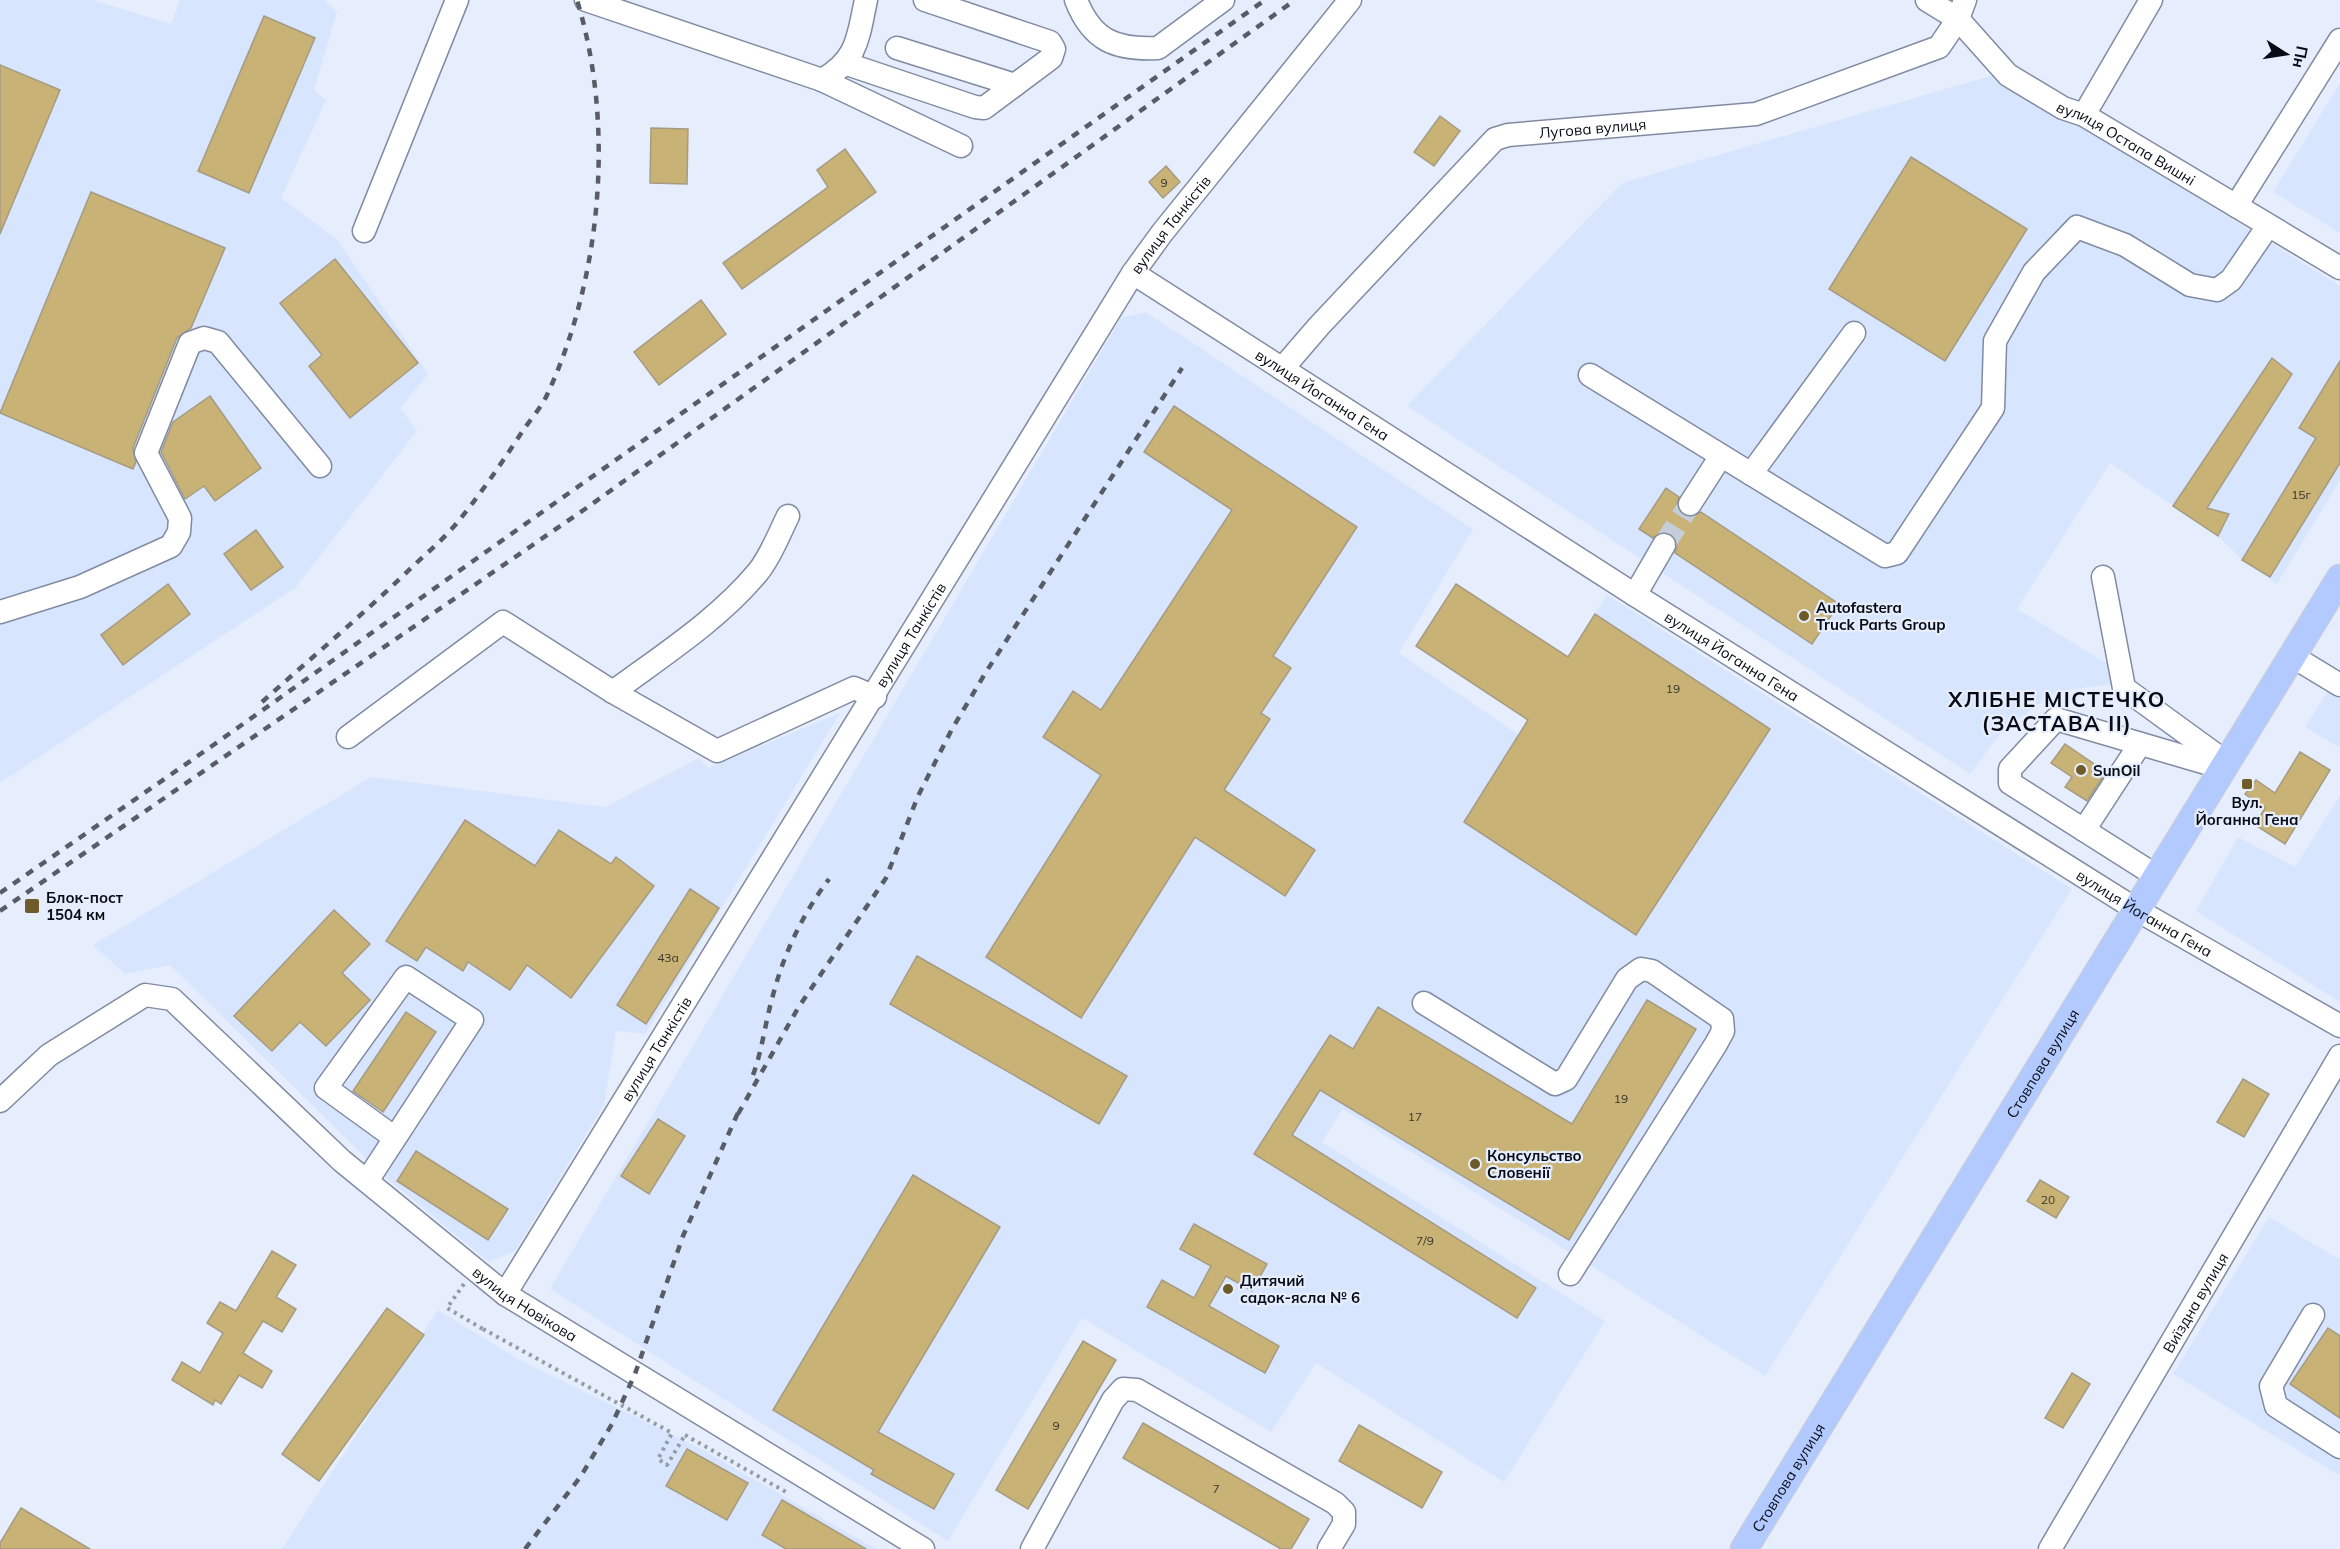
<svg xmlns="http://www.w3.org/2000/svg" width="2340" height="1549" font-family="Mulish,sans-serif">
<rect width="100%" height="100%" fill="#e6eefd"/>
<g fill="#d8e5fe">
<path d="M 0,0 L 93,0 L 171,24 L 180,0 L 325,0 L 337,12 L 314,90 L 326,100 L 281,198 L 337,239 L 428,374 L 400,408 L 417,431 L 296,587 L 0,783 Z"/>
<path d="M 1997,74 L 2340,286 L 2340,480 L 2277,584 L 2242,560 L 2218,536 L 2110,463 L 2017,609 L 2108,664 L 2114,684 L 2057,691 L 2002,731 L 1970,774 L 1407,406 L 1622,183 Z"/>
<path d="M 2340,83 L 2340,233 L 2273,192 Z"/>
<path d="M 1146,312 L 1473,529 L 1399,653 L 1519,735 L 1607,595 L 2072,889 L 1765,1376 L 1343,1109 L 1322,1142 L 1605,1321 L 1504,1482 L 1316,1363 L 1271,1432 L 1082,1318 L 948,1541 L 550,1289 L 1121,318 Z"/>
<path d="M 2340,673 L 2340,748 L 2305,727 Z"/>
<path d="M 840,713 L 645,1034 L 616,1031 L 604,1105 L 515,1251 L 489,1262 L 385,1177 L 170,965 L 125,974 L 93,945 L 371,777 L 605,807 L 699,758 L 708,768 Z"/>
<path d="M 2340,796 L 2340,1002 L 2196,911 L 2238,837 L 2295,867 Z"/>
<path d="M 2269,1217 L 2340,1260 L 2340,1476 L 2173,1374 Z"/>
<path d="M 438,1310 L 518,1359 L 703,1450 L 876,1549 L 282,1549 Z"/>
</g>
<g fill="#c9b275" stroke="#a59b83" stroke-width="1.5">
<path d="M 264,16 L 315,38 L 249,193 L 198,171 Z"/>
<path d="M 0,65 L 60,90 L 0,234 Z"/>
<path d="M 1440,116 L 1460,131 L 1434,166 L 1414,152 Z"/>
<path d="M 651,128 L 688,129 L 687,184 L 650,183 Z"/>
<path d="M 845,149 L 876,192 L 742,289 L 723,263 L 828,187 L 817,170 Z"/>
<path d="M 1911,157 L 2027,229 L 1945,361 L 1829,289 Z"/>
<path d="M 1166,166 L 1180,182 L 1163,198 L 1149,182 Z"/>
<path d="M 91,192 L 225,248 L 191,328 L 177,338 L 133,448 L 136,462 L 133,469 L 0,413 Z"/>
<path d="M 335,259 L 418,363 L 350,418 L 309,366 L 322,355 L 280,303 Z"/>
<path d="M 701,300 L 726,334 L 659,385 L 634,352 Z"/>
<path d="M 2272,358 L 2292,374 L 2207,508 L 2229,514 L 2218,536 L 2173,506 Z"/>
<path d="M 2340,361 L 2340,463 L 2270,577 L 2242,560 L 2316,438 L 2299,428 Z"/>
<path d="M 210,396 L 261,468 L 215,501 L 204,486 L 185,499 L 161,452 L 173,422 Z"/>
<path d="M 1174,406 L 1357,527 L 1273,656 L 1291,668 L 1261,713 L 1270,719 L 1224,790 L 1315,850 L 1285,896 L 1195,837 L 1081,1018 L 986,957 L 1101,775 L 1043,737 L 1073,691 L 1101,710 L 1232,510 L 1144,452 Z"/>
<path d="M 1666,488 L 1679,497 L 1677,504 L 1682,515 L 1690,517 L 1701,512 L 1839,604 L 1812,644 L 1675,553 L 1677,544 L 1671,534 L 1663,532 L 1653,538 L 1639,529 Z"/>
<path d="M 256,530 L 283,567 L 251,590 L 224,554 Z"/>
<path d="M 168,584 L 190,614 L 123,665 L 101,635 Z"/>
<path d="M 1456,584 L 1568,657 L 1595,614 L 1770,729 L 1636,935 L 1464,822 L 1528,720 L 1416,646 Z"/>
<path d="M 2065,744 L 2106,772 L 2087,801 L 2065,787 L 2072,777 L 2051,763 Z"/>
<path d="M 2300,752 L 2330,770 L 2285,844 L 2255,825 L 2265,808 L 2245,794 L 2256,780 L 2275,793 Z"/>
<path d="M 465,820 L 535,866 L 559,830 L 611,864 L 616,857 L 654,886 L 571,998 L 527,965 L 510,990 L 468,962 L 463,971 L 426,947 L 417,961 L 386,941 Z"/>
<path d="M 690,889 L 719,908 L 646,1024 L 617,1005 Z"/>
<path d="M 334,910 L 370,944 L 342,973 L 370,1000 L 326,1046 L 300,1022 L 272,1051 L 234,1016 Z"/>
<path d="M 917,956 L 1127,1076 L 1099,1124 L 890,1004 Z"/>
<path d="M 1647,1000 L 1696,1029 L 1569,1240 L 1320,1090 L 1292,1135 L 1536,1288 L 1517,1318 L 1254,1154 L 1330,1035 L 1353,1049 L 1378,1007 L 1572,1124 Z"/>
<path d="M 406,1012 L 436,1032 L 383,1112 L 353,1091 Z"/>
<path d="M 2243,1079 L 2269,1094 L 2244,1137 L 2217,1122 Z"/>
<path d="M 658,1119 L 685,1136 L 649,1194 L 621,1176 Z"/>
<path d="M 416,1151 L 508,1209 L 488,1240 L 397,1181 Z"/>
<path d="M 913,1175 L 1000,1227 L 878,1432 L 954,1474 L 934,1509 L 871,1474 L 874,1470 L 773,1410 Z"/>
<path d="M 2040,1180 L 2069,1197 L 2056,1218 L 2027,1201 Z"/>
<path d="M 1194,1224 L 1267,1264 L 1252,1291 L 1226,1276 L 1209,1306 L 1279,1346 L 1265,1373 L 1147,1307 L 1162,1280 L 1194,1298 L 1211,1266 L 1180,1249 Z"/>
<path d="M 272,1251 L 296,1265 L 276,1297 L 296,1309 L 282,1332 L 263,1321 L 243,1353 L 272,1371 L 262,1388 L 239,1375 L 221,1404 L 215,1400 L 213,1405 L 172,1380 L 182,1362 L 200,1373 L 223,1333 L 207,1323 L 220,1302 L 236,1311 Z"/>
<path d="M 387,1308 L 424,1335 L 319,1481 L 282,1454 Z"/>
<path d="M 2328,1328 L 2340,1336 L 2340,1418 L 2290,1384 Z"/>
<path d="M 1083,1341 L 1116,1360 L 1028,1509 L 996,1490 Z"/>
<path d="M 2072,1373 L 2090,1384 L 2063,1428 L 2045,1418 Z"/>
<path d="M 1143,1423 L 1309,1519 L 1291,1549 L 1281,1549 L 1123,1458 Z"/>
<path d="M 1359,1425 L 1442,1472 L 1422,1508 L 1339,1461 Z"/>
<path d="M 687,1449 L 748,1483 L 727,1520 L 666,1486 Z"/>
<path d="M 782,1500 L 866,1549 L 786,1549 L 762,1535 Z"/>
<path d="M 21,1508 L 90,1549 L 0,1549 L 0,1543 Z"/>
</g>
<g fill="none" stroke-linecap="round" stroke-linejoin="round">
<path stroke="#c5ccda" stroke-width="22" stroke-dasharray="22 11" stroke-linecap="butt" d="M 1664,545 L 1690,504"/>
<defs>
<g id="minor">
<path d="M 586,0 L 822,80 C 858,60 858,37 866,0"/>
<path d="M 1076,0 C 1092,41 1116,50 1158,48 L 1223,0"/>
<path id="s1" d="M 1927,0 L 1958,19 L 2008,75 L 2063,108 L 2084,115 L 2340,268"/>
<path d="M 897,48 L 1015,85"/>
<path d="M 844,63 L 975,107 L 984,108 L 1051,58 L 1054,49 L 1050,42 L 925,0"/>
<path d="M 822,80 L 961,146"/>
<path d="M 2084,115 L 2151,0"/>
<path d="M 2236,206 L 2340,40"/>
<path d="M 364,231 L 457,0"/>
<path id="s2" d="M 1133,273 L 1635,595 L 2137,910 L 2340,1026"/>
<path id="s3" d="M 1282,369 L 1319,326 L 1495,139 L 1508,135 L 1756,114 L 1939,47 L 1958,19 L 1965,0"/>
<path d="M 1590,375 L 1885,556 L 1897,553 L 1993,408 L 1995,341 L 2034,272 L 2077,227 L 2125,245 L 2190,285 L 2217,290 L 2231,280 L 2268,226"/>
<path d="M 1751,474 L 1854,333"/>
<path d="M 1690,504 L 1721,456"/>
<path d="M 2103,577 L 2124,688 L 2227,763"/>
<path d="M 1635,595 L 1664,545"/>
<path d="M 0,612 L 80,587 L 171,546 L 179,532 L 180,518 L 146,453 L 190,343 L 204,338 L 218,342 L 320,466"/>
<path d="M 2292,656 L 2340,685"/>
<path d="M 613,692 C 663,655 718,620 758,572 C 771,556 779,534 788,516"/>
<path d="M 348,737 L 503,622 L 613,692 L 717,751 L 854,688 L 875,697"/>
<path d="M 2084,830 L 2140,744"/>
<path d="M 2158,877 L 2010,783 L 2010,769 L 2056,719 L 2223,768"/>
<path d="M 1424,1003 L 1555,1084 L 1566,1079 L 1627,979 L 1641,969 L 1652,971 L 1722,1019 L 1723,1031 L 1716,1044 L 1570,1274"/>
<path id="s4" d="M 0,1101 L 49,1055 L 145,995 L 172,999 L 342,1161 L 505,1294 L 923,1549"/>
<path d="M 367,1181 L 472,1020 L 406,977 L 326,1088 L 395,1138"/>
<path id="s5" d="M 505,1294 L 1133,273 L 1162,233 L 1350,0"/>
<path d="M 2313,1315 L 2271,1386 L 2276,1406 L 2340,1447"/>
<path d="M 1032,1549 L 1113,1400 L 1123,1389 L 1137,1390 L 1335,1503 L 1344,1512 L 1344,1524 L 1329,1549"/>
<path id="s6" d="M 2050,1549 L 2340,1056"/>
</g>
<g id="major">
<path id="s7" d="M 1744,1549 L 2340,578"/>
</g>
</defs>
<use href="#minor" stroke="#808ba2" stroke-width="25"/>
<use href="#major" stroke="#ceced0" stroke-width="29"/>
<g stroke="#949aa6" stroke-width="4" stroke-dasharray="3 4.5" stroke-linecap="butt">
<path d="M 464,1284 L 447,1308 L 483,1329"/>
<path d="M 685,1435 L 786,1492"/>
</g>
<use href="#minor" stroke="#fff" stroke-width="22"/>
<use href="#major" stroke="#b2caff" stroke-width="27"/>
<g stroke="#585c67" stroke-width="4.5" stroke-dasharray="8 8" stroke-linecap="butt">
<path d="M 262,702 C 310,659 360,617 407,572 C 423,556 441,542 456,524 C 480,495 501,464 522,432 C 530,420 541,408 547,395 C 602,277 615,124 577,0"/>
<path d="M 0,893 L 212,746 L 1265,0"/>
<path d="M 0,911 L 585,509 L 1295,0"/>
<path d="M 753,1075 C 762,1051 765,1024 772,999 C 783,955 802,915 829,879"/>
<path d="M 738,1114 L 798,1008 L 886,878 L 918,796 L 952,729 L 986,672 L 1182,368"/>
<path d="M 525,1549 L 581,1476 L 612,1424 L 635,1374 L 683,1236 L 741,1106"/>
</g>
<path stroke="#949aa6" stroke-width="4" stroke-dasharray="3 4.5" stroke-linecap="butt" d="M 483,1329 L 672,1433 L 658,1459 L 667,1465 L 685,1435"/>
</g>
<g fill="#6d5b29" stroke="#e6eefd" stroke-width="2">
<circle cx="1804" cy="616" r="6"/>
<circle cx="2081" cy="770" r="6"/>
<rect x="2241" y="778" width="12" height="12" rx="3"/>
<rect x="24" y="898" width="16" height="16" rx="3"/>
<circle cx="1475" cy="1164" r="6"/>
<circle cx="1228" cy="1289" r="6"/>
</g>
<g text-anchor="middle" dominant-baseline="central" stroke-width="4.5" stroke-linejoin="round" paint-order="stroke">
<g font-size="12" fill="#38352c">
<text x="1164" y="182">9</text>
<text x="2301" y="494">15г</text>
<text x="1673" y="688">19</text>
<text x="668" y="957">43а</text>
<text x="1621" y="1098">19</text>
<text x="1415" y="1116">17</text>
<text x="2048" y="1199">20</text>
<text x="1425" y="1240">7/9</text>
<text x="1056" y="1425">9</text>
<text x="1216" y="1488">7</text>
</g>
<g font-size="15" fill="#080b13" stroke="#e6eefd">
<text stroke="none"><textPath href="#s3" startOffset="412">Лугова вулиця</textPath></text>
<text stroke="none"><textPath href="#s1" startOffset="248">вулиця Остапа Вишні</textPath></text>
<text stroke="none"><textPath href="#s5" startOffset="1260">вулиця Танкістів</textPath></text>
<text stroke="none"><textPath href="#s2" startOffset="225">вулиця Йоганна Гена</textPath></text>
<text stroke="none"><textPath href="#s5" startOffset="774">вулиця Танкістів</textPath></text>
<text stroke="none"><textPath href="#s2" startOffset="711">вулиця Йоганна Гена</textPath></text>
<text stroke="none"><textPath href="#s2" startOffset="1197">вулиця Йоганна Гена</textPath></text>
<text stroke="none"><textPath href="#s5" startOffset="288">вулиця Танкістів</textPath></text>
<text stroke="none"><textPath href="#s7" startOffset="570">Стовпова вулиця</textPath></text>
<text stroke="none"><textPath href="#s4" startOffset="675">вулиця Новікова</textPath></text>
<text stroke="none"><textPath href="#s6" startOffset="286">Виїздна вулиця</textPath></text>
<text stroke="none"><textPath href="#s7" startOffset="84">Стовпова вулиця</textPath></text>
</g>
<g font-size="15" font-weight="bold" fill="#080b13" stroke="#e6eefd" text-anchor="start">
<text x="1816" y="607">Autofastera<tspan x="1816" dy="17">Truck Parts Group</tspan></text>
<text x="2093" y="770">SunOil</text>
<text x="2247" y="802" text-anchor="middle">Вул.<tspan x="2247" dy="17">Йоганна Гена</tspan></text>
<text x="46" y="897">Блок-пост<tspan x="46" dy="17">1504 км</tspan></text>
<text x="1487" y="1155">Консульство<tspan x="1487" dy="17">Словенії</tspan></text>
<text x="1240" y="1280">Дитячий<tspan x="1240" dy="17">садок-ясла № 6</tspan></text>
</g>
<g font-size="21" font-weight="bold" letter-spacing="1.5" fill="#080b13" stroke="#e6eefd">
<text x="2057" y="699">ХЛІБНЕ МІСТЕЧКО<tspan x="2057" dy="24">(ЗАСТАВА ІІ)</tspan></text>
</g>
</g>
<g transform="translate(2286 54) rotate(102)" stroke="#e6eefd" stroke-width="4.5" paint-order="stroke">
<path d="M0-4.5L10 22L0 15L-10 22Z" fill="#080b13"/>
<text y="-9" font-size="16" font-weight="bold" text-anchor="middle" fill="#080b13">Пн</text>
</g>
</svg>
